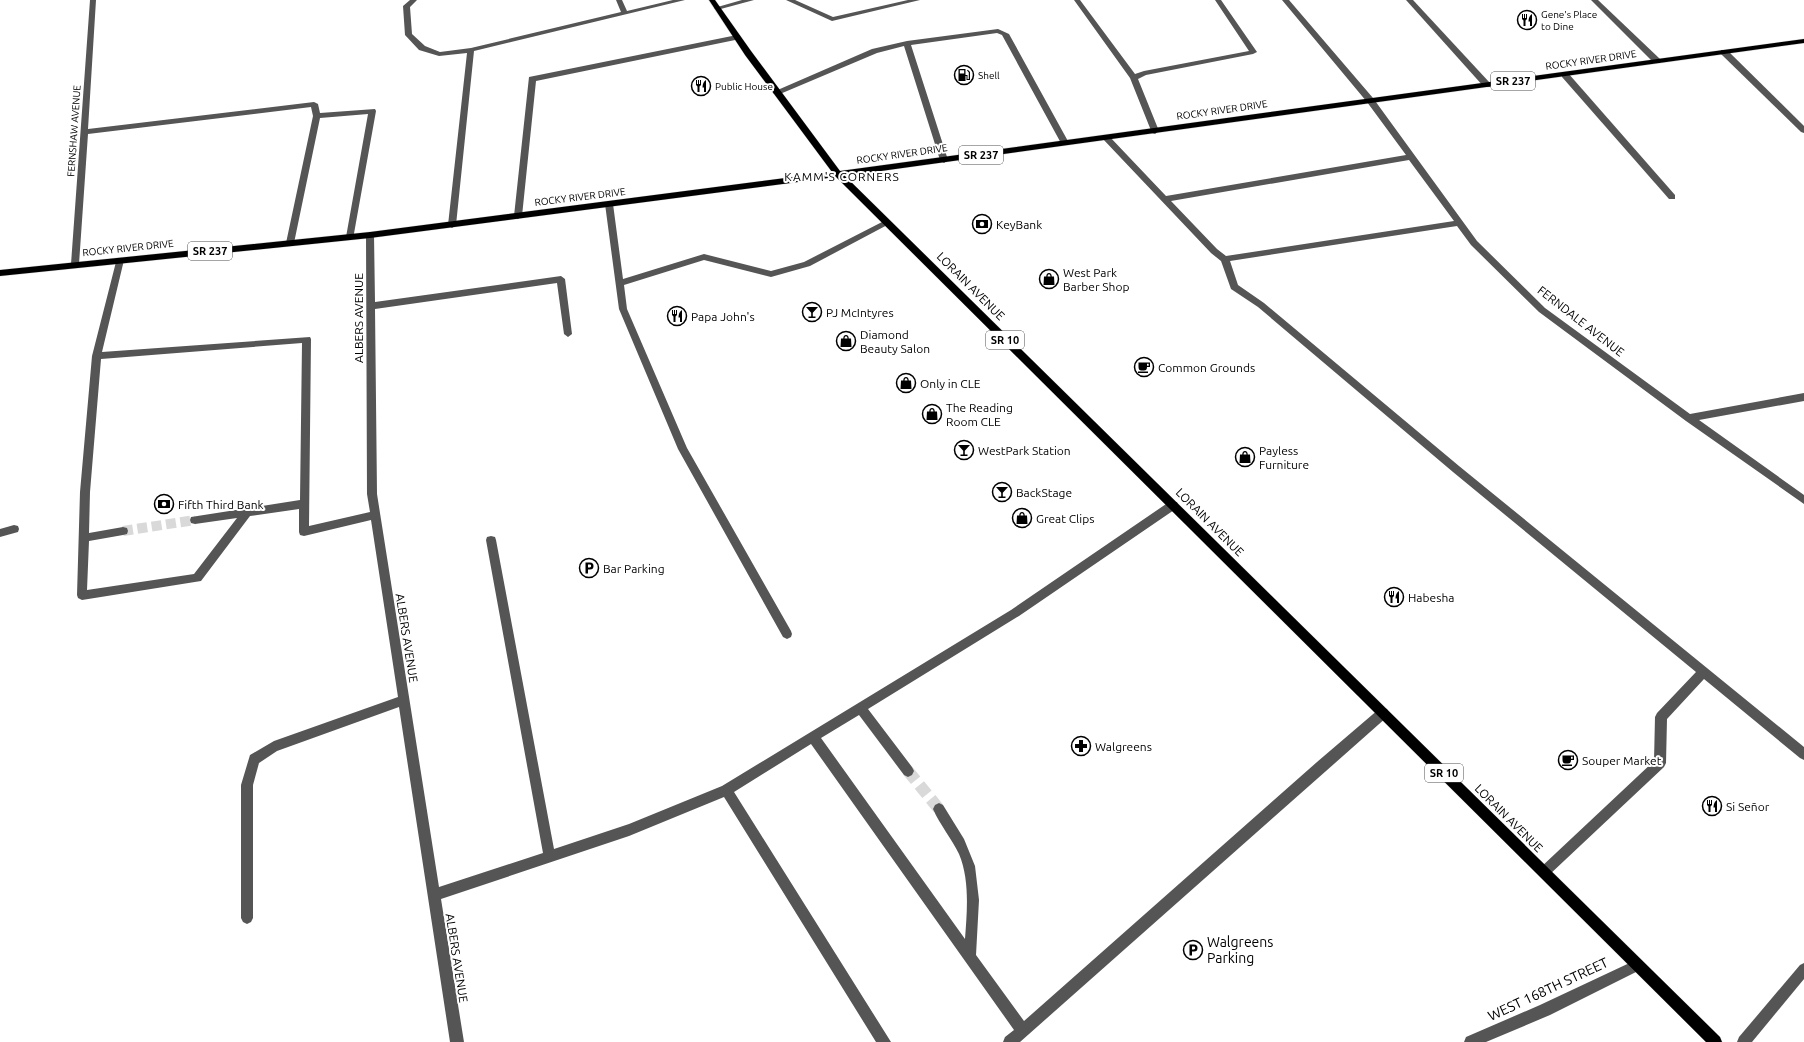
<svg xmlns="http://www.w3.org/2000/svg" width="1804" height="1042" font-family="Ubuntu,sans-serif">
<rect width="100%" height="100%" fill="#fff"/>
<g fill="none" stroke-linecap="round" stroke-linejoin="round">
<path stroke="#d9d9d9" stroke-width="10" stroke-dasharray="10 4.5" stroke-linecap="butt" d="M 123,531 L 195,520"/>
<path stroke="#d9d9d9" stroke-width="12" stroke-dasharray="12 6" stroke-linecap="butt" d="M 908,771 L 939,809"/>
<defs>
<path id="major" d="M 709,0 L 715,0 L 751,51 L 840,171 L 1804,39 L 1804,43 L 845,176 L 1720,1037 L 1722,1042 L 1706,1042 L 836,177 L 370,238 L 0,276 L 0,270 L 370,232 L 832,172 L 745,55 Z"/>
</defs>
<use href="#major" stroke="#dbdbdb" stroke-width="1"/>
<g fill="#555" fill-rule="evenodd">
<path d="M 90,0 L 96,0 L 88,129 L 314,102 L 318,104 L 320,113 L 375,109 L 376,111 L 353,239 L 347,239 L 346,237 L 368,114 L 320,118 L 294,243 L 290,246 L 286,243 L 313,116 L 311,107 L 88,134 L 79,264 L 75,267 L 72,266 L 71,264 Z"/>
<path d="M 410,0 L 417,0 L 410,7 L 412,34 L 425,46 L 440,52 L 471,48 L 621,12 L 616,0 L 622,0 L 627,11 L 673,0 L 685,0 L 474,51 L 456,225 L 452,228 L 448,225 L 467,53 L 439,56 L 419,50 L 405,35 L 403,6 Z"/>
<path d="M 742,0 L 754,0 L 717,10 L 714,8 Z"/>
<path d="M 786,0 L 795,0 L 833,17 L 908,0 L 920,0 L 832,21 Z"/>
<path d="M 1074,0 L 1080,0 L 1135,74 L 1144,71 L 1249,51 L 1215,0 L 1221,0 L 1257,52 L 1253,54 L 1146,75 L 1138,79 L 1159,131 L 1155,134 L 1152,133 L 1130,78 Z"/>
<path d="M 1282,0 L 1289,0 L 1373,98 L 1477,241 L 1545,308 L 1690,414 L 1804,393 L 1804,401 L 1699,420 L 1804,495 L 1804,504 L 1686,421 L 1539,312 L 1471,245 L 1457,226 L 1230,261 L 1238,285 L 1264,303 L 1459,466 L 1804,747 L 1804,760 L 1800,758 L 1704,679 L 1667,719 L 1666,763 L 1664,767 L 1548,876 L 1544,878 L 1540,876 L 1538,872 L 1540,868 L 1654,761 L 1655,717 L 1657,713 L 1696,672 L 1453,472 L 1258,307 L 1231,289 L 1221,261 L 1211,253 L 1102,138 L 1106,135 L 1109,136 L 1166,196 L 1406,155 L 1367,102 ZM 1409,160 L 1454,221 L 1226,256 L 1217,249 L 1171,201 Z"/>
<path d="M 1406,0 L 1413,0 L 1490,83 L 1490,87 L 1484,87 Z"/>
<path d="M 1591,0 L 1598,0 L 1660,59 L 1660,63 L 1654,63 Z"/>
<path d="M 998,29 L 1009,34 L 1069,143 L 1068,145 L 1062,145 L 1002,35 L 997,33 L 911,45 L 948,160 L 944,163 L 940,160 L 904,46 L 877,53 L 780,94 L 774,94 L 773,92 L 872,49 L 907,41 Z"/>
<path d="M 737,35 L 740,35 L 740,39 L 536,81 L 522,216 L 518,219 L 515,218 L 514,216 L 529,77 Z"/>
<path d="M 1721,50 L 1727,50 L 1804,126 L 1804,133 L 1801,132 L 1721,54 Z"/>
<path d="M 1562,73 L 1568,73 L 1675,195 L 1675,199 L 1669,199 L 1562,77 Z"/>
<path d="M 609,201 L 613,204 L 623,279 L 704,254 L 771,271 L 804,262 L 884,221 L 887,220 L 891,223 L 810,266 L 771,277 L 704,260 L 624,285 L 627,309 L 687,448 L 791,631 L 792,634 L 791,637 L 787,639 L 783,637 L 678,449 L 619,309 L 605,204 Z"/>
<path d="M 370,232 L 374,235 L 375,302 L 561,276 L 565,279 L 572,334 L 568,337 L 564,334 L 557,283 L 375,309 L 377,494 L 439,887 L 543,853 L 486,540 L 487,537 L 491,536 L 495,537 L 496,540 L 554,849 L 629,824 L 722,786 L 1011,610 L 1169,502 L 1177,502 L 1178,505 L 1177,508 L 1019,616 L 868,709 L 912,767 L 914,771 L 912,775 L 908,777 L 904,775 L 859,715 L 821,738 L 965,939 C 967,912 970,880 959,854 C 952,839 940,825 933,809 L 935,805 L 939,803 L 943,805 L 964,839 L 975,866 L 979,900 L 976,955 L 1024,1021 L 1317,762 L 1379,709 L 1383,708 L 1387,709 L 1389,713 L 1387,717 L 1020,1042 L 1003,1042 L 1005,1037 L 1014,1030 L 811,744 L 734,792 L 891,1042 L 876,1042 L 724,797 L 629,836 L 441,899 L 464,1042 L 450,1042 L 399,707 L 277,751 L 259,763 L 253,785 L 253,918 L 251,922 L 247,924 L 243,922 L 241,918 L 241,785 L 250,755 L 274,741 L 398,697 L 371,520 L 304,536 L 300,535 L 299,532 L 299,509 L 250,516 L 201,581 L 82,600 L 78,598 L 77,595 L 80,492 L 92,356 L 117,258 L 123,258 L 124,260 L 102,352 L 310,337 L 311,339 L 309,526 L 370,512 L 367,494 L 366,235 ZM 302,343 L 300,500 L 191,517 L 190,520 L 191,523 L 195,524 L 237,518 L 194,574 L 87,590 L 89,541 L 123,535 L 127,534 L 128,531 L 127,528 L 123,527 L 89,533 L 90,492 L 101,359 Z"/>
<path d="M 14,525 L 18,526 L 19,529 L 18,532 L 0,537 L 0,529 Z"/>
<path d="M 1638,959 L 1642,961 L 1644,965 L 1642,969 L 1550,1015 L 1486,1042 L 1464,1042 L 1466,1037 L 1540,1005 Z"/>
<path d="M 1804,963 L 1804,979 L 1752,1042 L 1737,1042 L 1739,1037 L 1800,965 Z"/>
</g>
<use href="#major" fill="#000" fill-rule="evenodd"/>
</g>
<defs>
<symbol id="restaurant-ring" viewBox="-11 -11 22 22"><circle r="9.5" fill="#fff" stroke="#000" stroke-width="1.5"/><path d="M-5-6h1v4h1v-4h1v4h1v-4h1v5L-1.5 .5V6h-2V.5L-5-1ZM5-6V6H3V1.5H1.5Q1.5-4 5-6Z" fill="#000"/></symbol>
<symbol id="fuel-ring" viewBox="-11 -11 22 22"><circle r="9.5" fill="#fff" stroke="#000" stroke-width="1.5"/><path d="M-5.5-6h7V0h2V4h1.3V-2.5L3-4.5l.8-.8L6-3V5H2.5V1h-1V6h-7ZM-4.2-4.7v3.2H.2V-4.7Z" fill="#000"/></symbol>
<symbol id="bank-ring" viewBox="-11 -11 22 22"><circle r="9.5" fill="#fff" stroke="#000" stroke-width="1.5"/><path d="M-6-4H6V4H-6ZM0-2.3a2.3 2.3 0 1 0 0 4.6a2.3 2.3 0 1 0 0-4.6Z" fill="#000"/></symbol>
<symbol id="shop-ring" viewBox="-11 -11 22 22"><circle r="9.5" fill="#fff" stroke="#000" stroke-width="1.5"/><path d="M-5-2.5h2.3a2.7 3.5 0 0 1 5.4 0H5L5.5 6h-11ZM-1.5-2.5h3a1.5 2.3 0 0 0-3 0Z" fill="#000"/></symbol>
<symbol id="bar-ring" viewBox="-11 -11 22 22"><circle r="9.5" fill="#fff" stroke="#000" stroke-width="1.5"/><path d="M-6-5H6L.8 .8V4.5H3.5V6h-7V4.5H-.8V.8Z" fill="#000"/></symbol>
<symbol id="cafe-ring" viewBox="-11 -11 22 22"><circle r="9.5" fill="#fff" stroke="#000" stroke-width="1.5"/><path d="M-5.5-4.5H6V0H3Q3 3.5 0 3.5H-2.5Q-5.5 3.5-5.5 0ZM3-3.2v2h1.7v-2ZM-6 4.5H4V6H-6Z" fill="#000"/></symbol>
<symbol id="parking-ring" viewBox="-11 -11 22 22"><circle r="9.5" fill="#fff" stroke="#000" stroke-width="1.5"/><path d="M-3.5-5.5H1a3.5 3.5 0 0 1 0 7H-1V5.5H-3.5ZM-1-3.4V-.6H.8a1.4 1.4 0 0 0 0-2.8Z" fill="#000"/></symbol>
<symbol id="pharmacy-ring" viewBox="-11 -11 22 22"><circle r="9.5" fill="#fff" stroke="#000" stroke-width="1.5"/><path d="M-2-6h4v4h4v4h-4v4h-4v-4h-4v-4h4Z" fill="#000"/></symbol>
</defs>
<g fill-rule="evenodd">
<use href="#restaurant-ring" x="1516" y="9" width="22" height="22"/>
<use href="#fuel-ring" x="953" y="64" width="22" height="22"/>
<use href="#restaurant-ring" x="690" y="75" width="22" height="22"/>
<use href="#bank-ring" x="971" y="213" width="22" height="22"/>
<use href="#shop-ring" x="1038" y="268" width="22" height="22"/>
<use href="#bar-ring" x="801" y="301" width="22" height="22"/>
<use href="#restaurant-ring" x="666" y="305" width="22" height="22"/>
<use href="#shop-ring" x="835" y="330" width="22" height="22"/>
<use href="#cafe-ring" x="1133" y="356" width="22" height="22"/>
<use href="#shop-ring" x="895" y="372" width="22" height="22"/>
<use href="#shop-ring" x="921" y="403" width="22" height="22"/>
<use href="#bar-ring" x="953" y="439" width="22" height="22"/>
<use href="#shop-ring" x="1234" y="446" width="22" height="22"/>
<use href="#bar-ring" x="991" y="481" width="22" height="22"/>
<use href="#bank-ring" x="153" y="493" width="22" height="22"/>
<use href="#shop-ring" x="1011" y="507" width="22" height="22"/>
<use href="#parking-ring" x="578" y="557" width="22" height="22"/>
<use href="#restaurant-ring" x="1383" y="586" width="22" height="22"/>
<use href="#pharmacy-ring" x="1070" y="735" width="22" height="22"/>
<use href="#cafe-ring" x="1557" y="749" width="22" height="22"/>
<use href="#restaurant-ring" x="1701" y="795" width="22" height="22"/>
<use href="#parking-ring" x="1182" y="939" width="22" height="22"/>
</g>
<g text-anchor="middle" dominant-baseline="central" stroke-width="4" stroke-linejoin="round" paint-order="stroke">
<g font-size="10" fill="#000" stroke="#fff" text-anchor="start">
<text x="1541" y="14">Gene's Place<tspan x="1541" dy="12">to Dine</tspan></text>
<text x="978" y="75">Shell</text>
<text x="715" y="86">Public House</text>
</g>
<g font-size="10" fill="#000" stroke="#fff">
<text transform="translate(1591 60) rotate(-8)">ROCKY RIVER DRIVE</text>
<text transform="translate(1222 110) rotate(-8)">ROCKY RIVER DRIVE</text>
<text transform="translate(74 131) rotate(-86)">FERNSHAW AVENUE</text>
<text transform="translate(902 154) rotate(-8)">ROCKY RIVER DRIVE</text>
<text transform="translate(580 197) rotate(-7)">ROCKY RIVER DRIVE</text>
<text transform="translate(128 248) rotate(-6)">ROCKY RIVER DRIVE</text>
</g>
<g fill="#fff" stroke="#4c4c4c" stroke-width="1">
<rect x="1491" y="72" width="44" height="18" rx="3"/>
<rect x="959" y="146" width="44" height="18" rx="3"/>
<rect x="188" y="242" width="44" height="18" rx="3"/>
<rect x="986" y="331" width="38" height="18" rx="3"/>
<rect x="1425" y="764" width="38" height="18" rx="3"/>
</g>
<g font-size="11" font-weight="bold" fill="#000">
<text x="1513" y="81">SR 237</text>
<text x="981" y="155">SR 237</text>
<text x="210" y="251">SR 237</text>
<text x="1005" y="340">SR 10</text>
<text x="1444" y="773">SR 10</text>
</g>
<g font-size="12" letter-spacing="1" fill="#000" stroke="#fff">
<text x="842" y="176">KAMM'S CORNERS</text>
</g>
<g font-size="12" fill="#000" stroke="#fff" text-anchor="start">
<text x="996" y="224">KeyBank</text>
<text x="1063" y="272">West Park<tspan x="1063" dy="14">Barber Shop</tspan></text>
<text x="826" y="312">PJ McIntyres</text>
<text x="691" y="316">Papa John's</text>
<text x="860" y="334">Diamond<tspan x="860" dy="14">Beauty Salon</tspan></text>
<text x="1158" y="367">Common Grounds</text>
<text x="920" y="383">Only in CLE</text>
<text x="946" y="407">The Reading<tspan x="946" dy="14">Room CLE</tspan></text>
<text x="978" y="450">WestPark Station</text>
<text x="1259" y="450">Payless<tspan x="1259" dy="14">Furniture</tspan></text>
<text x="1016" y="492">BackStage</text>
<text x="178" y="504">Fifth Third Bank</text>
<text x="1036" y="518">Great Clips</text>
<text x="603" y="568">Bar Parking</text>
<text x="1408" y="597">Habesha</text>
<text x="1095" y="746">Walgreens</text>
<text x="1582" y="760">Souper Market</text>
<text x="1726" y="806">Si Señor</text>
</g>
<g font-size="12" fill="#000" stroke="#fff">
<text transform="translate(971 286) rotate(45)">LORAIN AVENUE</text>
<text transform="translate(358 318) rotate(-90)">ALBERS AVENUE</text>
<text transform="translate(1581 321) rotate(38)">FERNDALE AVENUE</text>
<text transform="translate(1210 522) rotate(45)">LORAIN AVENUE</text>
<text transform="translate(407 638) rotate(81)">ALBERS AVENUE</text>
<text transform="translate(1509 818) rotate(45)">LORAIN AVENUE</text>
<text transform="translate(457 958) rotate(81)">ALBERS AVENUE</text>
</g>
<g font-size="14" fill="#000" stroke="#fff" text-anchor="start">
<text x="1207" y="942">Walgreens<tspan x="1207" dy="16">Parking</tspan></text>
</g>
<g font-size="14" fill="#000" stroke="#fff">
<text transform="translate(1548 989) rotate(-25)">WEST 168TH STREET</text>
</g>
</g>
</svg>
